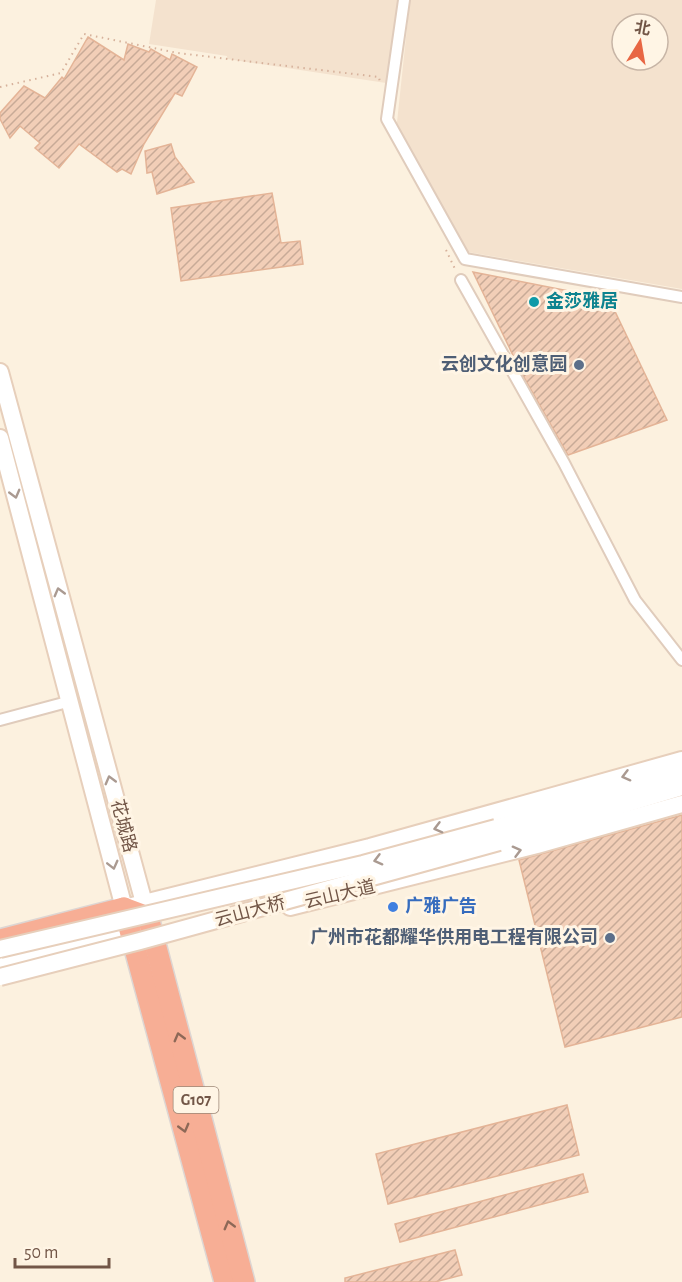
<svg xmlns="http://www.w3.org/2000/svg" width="682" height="1282" font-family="'Alegreya Sans','Noto Sans SC',sans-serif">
<defs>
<pattern id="building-hatch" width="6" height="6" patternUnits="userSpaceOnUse" patternTransform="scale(1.5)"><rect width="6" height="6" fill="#f2ceb7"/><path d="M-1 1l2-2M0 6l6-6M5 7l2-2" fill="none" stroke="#c8aa97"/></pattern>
</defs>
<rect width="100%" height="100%" fill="#fcf1df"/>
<g fill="#f4e2ce" fill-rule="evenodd">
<path d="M 156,0 L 399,0 L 386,83 L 227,59 L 227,56 L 149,44 Z"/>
<path d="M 410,0 L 682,0 L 682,289 L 462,251 L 395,141 ZM 622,24 L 658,24 L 658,60 L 622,60 Z"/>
</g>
<g fill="url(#building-hatch)" stroke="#e4b497" stroke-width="1.5">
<path d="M 88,37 L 124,60 L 128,44 L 149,52 L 151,49 L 170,60 L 172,54 L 197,67 L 182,96 L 175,93 L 144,144 L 131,174 L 122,169 L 117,172 L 79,144 L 59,168 L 35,148 L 40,143 L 20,126 L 10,138 L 0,119 L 0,113 L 24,86 L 45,98 L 62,77 L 64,79 Z"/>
<path d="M 171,144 L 175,157 L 194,182 L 157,194 L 152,172 L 147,173 L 145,151 Z"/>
<path d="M 272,193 L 281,243 L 300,241 L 303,264 L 181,281 L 171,208 Z"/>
<path d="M 473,272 L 609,299 L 667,420 L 568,455 L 521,372 Z"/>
<path d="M 682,815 L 682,1017 L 565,1047 L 519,860 Z"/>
<path d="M 567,1105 L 579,1155 L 388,1204 L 376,1154 Z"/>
<path d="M 583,1174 L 588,1192 L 400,1242 L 395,1224 Z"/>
<path d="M 455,1250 L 462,1275 L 435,1282 L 345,1282 L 345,1278 Z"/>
</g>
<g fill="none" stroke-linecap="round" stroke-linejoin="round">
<defs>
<g id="street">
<path d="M 404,0 L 387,119 L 465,259 L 682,297"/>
<path d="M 461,280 L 564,463 L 635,600 L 682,660"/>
<path d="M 0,720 L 71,701"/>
</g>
<g id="secondary">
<path d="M 0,372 L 147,914"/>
<path d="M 0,438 L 124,908 L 370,847 L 682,760"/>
<path d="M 496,828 L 682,773"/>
<path d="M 499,842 L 682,787"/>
<path d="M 290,907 L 537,845 L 682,804"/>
<path d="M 0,967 L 132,933 L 142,935"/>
</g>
<g id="highway">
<path d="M 124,908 L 225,1282"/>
<path d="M 0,940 L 124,908 L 148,917 L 244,1282"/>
</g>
</defs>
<use href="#street" stroke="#e0ccbc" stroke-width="14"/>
<use href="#secondary" stroke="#e7cfbb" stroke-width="20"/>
<use href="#highway" stroke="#ddd6d3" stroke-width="24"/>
<g stroke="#d6b19b" stroke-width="2" stroke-dasharray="1.5 4.5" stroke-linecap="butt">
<path d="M 0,87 L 61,73 L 84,34 L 178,53 L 379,77 L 380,83"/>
<path d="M 446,250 L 455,269"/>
</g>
<use href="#street" stroke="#fff" stroke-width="10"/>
<use href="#secondary" stroke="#fff" stroke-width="16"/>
<use href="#highway" stroke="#f7ae95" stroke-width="21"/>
<defs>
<g id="secondary-bridge">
<path d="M 0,949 L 363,864 L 496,828"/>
<path d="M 0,977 L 140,941 L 499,842"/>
</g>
</defs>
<use href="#secondary-bridge" stroke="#e7cfbb" stroke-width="20" stroke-linecap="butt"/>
<use href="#secondary-bridge" stroke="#fff" stroke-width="16"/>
</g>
<defs><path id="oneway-chevron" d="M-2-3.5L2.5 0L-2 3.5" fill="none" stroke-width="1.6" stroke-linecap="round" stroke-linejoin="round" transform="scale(1.5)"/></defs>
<g stroke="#aa9a91">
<use href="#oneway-chevron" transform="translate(15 494) rotate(75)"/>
<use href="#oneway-chevron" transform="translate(59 592) rotate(-105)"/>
<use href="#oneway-chevron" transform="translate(626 776) rotate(165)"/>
<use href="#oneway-chevron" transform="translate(110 780) rotate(-105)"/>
<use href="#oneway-chevron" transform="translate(438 828) rotate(165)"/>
<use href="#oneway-chevron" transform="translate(517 851) rotate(-15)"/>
<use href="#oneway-chevron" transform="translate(378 860) rotate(165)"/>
<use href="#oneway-chevron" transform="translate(113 865) rotate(76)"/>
</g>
<g stroke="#8d6857">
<use href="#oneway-chevron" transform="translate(179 1037) rotate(-105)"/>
<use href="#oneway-chevron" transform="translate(184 1128) rotate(75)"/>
<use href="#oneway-chevron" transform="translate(229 1225) rotate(-105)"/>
</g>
<circle fill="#0f9aa8" stroke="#fff5e5" stroke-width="2" cx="534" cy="302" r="6"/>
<g fill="#5c6f8a" stroke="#fff5e5" stroke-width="2">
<circle cx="579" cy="365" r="6"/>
<circle cx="610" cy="938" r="6"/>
</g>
<circle fill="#3f7fe0" stroke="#fff5e5" stroke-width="2" cx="393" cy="907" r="6"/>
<g text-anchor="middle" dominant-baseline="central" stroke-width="6" stroke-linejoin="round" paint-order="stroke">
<rect fill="#fff5e5" stroke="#9c8676" stroke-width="1.5" x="173.5" y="1087" width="45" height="26" rx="4.5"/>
<g font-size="16" font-weight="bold" fill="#725647">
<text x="196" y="1100">G107</text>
</g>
<g font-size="18" font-weight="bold" fill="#0d838f" stroke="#fff5e5" text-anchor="start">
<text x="546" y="302">金莎雅居</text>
</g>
<g font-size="18" font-weight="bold" fill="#4e5e75" stroke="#fff5e5" text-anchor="end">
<text x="567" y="365">云创文化创意园</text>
<text x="598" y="938">广州市花都耀华供用电工程有限公司</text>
</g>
<g font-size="18" fill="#725647" stroke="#fff5e5">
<text transform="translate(123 826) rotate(75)">花城路</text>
<text transform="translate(340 895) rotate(-13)">云山大道</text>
<text transform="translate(250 912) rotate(-15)">云山大桥</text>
</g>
<g font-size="18" font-weight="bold" fill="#366cbe" stroke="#fff5e5" text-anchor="start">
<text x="405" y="907">广雅广告</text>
</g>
</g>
<g transform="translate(640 42) rotate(11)"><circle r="28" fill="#fff5e5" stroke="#c7b5a6" stroke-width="1.5"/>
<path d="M0-4.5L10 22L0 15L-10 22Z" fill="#e86643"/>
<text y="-9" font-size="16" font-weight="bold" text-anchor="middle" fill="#725647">北</text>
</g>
<path d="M15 1258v9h94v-9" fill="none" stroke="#725647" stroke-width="3"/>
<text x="24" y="1258" font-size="18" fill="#725647" stroke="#fff5e5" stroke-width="4.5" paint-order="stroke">50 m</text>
</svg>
